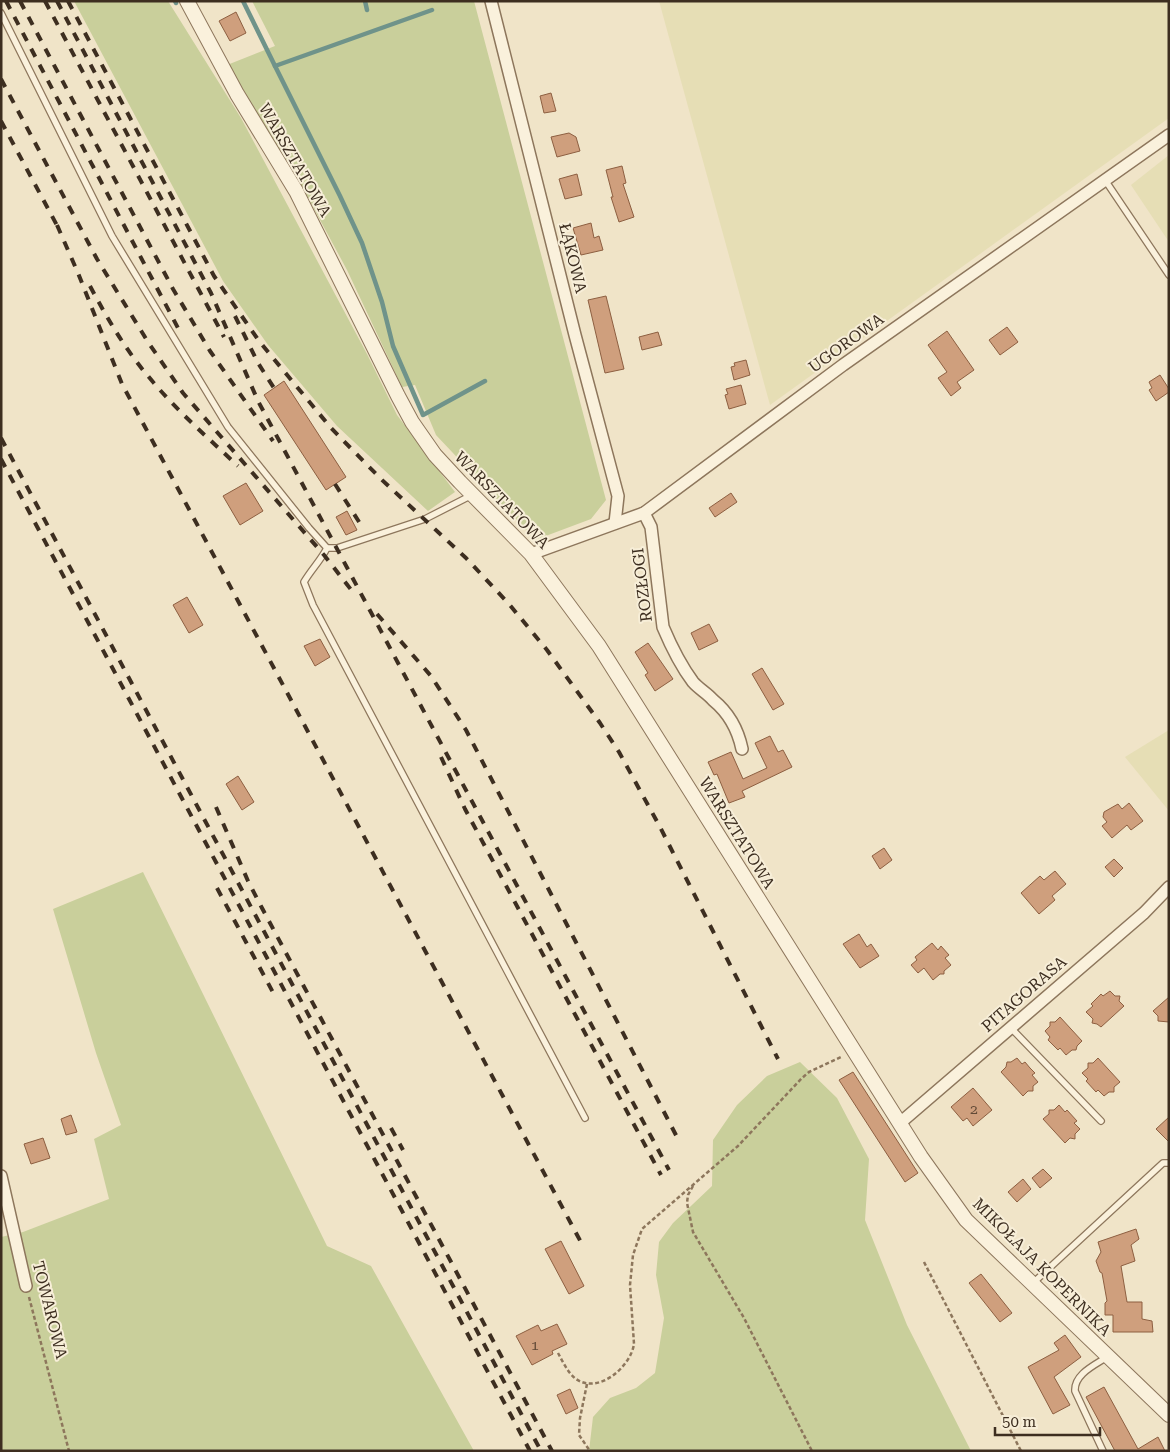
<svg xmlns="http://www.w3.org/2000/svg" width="1170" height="1452" font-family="'Roboto Serif',serif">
<rect width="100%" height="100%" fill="#f0e4c8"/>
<g fill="#e6deb5">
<path d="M 659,1 L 1169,1 L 1169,118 L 770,405 Z"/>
<path d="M 1169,155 L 1169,242 L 1131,185 Z"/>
<path d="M 1169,730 L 1169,811 L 1125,757 Z"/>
</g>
<g fill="#c9cf9b">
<path d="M 74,1 L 168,1 L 241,118 L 367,354 L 397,415 L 455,492 L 428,511 L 337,426 L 268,345 L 223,281 Z"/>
<path d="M 252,1 L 474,1 L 606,500 L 591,519 L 535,540 L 436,435 L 415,385 L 402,387 L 347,270 L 298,179 L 227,65 L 275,46 Z"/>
<path d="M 143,872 L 327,1246 L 371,1266 L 474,1451 L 1,1451 L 1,1237 L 23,1232 L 109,1199 L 94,1139 L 121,1125 L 96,1053 L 53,909 Z"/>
<path d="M 800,1062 L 837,1098 L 869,1159 L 865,1220 L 907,1325 L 971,1451 L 589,1451 L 593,1417 L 610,1398 L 636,1388 L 655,1373 L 664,1318 L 656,1275 L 659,1242 L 673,1223 L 712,1186 L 713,1140 L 737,1105 L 767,1076 Z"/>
</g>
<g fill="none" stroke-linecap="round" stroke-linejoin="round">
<g stroke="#6f938a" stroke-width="4.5">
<path d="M 175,1 L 176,3"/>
<path d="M 243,1 L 275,66 L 432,10"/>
<path d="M 365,1 L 367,10"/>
<path d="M 275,66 L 340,196 L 362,243 L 382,302 L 393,346 L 423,415 L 485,381"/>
</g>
</g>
<g fill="#cf9f7d" stroke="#8d5f41">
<path d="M 236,12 L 246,33 L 230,41 L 219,21 Z"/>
<path d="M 551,93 L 556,111 L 544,113 L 540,96 Z"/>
<path d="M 569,133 L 576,137 L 580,151 L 557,157 L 551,137 Z"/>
<path d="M 622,166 L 626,183 L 623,184 L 634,217 L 619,222 L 611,197 L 613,197 L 606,170 Z"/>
<path d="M 577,174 L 582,195 L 565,199 L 559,179 Z"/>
<path d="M 591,223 L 594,238 L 599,236 L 603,250 L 581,255 L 573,228 Z"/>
<path d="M 606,296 L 624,369 L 605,373 L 588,300 Z"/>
<path d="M 1007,327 L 1018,342 L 1000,355 L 989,340 Z"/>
<path d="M 947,331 L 974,370 L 957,382 L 961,388 L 951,396 L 938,378 L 947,372 L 928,345 Z"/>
<path d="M 658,332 L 662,345 L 642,350 L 639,337 Z"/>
<path d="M 746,360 L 750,375 L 734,380 L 731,367 L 735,366 L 734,363 Z"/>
<path d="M 1160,375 L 1169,389 L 1169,392 L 1156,401 L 1149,390 L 1152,388 L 1149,382 Z"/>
<path d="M 284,381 L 346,477 L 326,490 L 264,395 Z"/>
<path d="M 741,385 L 746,404 L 729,409 L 725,395 L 728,394 L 726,389 Z"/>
<path d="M 246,483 L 263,511 L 240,525 L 223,496 Z"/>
<path d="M 731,493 L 737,502 L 715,517 L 709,508 Z"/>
<path d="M 347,511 L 357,530 L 346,535 L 336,517 Z"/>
<path d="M 187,597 L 203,625 L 189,633 L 173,605 Z"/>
<path d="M 709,624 L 718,641 L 699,650 L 691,633 Z"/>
<path d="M 320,639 L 330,657 L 315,666 L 304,646 Z"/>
<path d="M 648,643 L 673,679 L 655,691 L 645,675 L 648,673 L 635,652 Z"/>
<path d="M 762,668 L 784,704 L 773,710 L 752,674 Z"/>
<path d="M 770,736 L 778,752 L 783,750 L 792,767 L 742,791 L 745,797 L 729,803 L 717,774 L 714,775 L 708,762 L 731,752 L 743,779 L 767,768 L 755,743 Z"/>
<path d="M 238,776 L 254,802 L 242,810 L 226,784 Z"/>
<path d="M 1129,803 L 1143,821 L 1131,830 L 1127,825 L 1112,838 L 1102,826 L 1107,822 L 1103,817 L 1104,812 L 1118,804 L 1122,809 Z"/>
<path d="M 884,848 L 892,860 L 880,869 L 872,856 Z"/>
<path d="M 1114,859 L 1123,868 L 1114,877 L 1105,867 Z"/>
<path d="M 1055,871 L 1066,884 L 1052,896 L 1055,900 L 1039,914 L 1021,893 L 1040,876 L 1044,880 Z"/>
<path d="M 859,934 L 867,947 L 871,944 L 879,956 L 860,968 L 843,944 Z"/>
<path d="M 932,943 L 938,950 L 941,946 L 949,955 L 945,958 L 951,965 L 944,971 L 944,974 L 940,974 L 933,980 L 924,968 L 918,973 L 911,965 L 917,960 L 915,957 Z"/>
<path d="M 1110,991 L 1115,996 L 1120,996 L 1119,1001 L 1124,1006 L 1101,1027 L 1097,1024 L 1092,1023 L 1093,1019 L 1086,1012 L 1093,1006 L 1091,1004 L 1101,994 L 1103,996 Z"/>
<path d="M 1169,997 L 1169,1022 L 1158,1021 L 1158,1016 L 1153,1011 Z"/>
<path d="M 1060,1017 L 1082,1041 L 1077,1046 L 1076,1050 L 1072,1050 L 1066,1055 L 1060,1048 L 1058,1050 L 1048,1040 L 1050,1037 L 1045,1031 L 1050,1026 L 1050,1022 L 1055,1022 Z"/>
<path d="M 1017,1058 L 1022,1064 L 1025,1062 L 1030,1068 L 1035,1073 L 1032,1075 L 1038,1082 L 1033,1086 L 1033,1091 L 1028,1091 L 1023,1096 L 1001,1072 L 1006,1067 L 1007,1062 L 1011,1062 Z"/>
<path d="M 1098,1058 L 1120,1082 L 1114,1087 L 1114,1092 L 1109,1092 L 1104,1096 L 1098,1090 L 1096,1092 L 1086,1081 L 1088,1079 L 1082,1073 L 1088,1068 L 1088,1063 L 1093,1063 Z"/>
<path d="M 853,1072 L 918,1173 L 905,1182 L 839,1080 Z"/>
<path d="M 973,1088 L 992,1110 L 973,1126 L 967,1118 L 963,1121 L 951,1107 Z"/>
<path d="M 1059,1105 L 1065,1112 L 1067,1110 L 1077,1121 L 1074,1123 L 1080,1129 L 1075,1134 L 1075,1139 L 1070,1138 L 1065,1143 L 1043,1119 L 1049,1114 L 1049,1110 L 1054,1110 Z"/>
<path d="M 71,1115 L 77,1132 L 66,1135 L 61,1119 Z"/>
<path d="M 1169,1117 L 1169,1142 L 1156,1129 Z"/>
<path d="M 43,1138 L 50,1158 L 31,1164 L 24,1144 Z"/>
<path d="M 1043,1169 L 1052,1178 L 1040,1188 L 1032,1178 Z"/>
<path d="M 1023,1179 L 1031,1189 L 1017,1202 L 1008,1192 Z"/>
<path d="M 1136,1229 L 1139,1239 L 1131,1245 L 1135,1261 L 1121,1266 L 1127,1302 L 1142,1302 L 1142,1319 L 1152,1321 L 1153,1332 L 1113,1332 L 1113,1315 L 1105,1315 L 1105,1303 L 1107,1301 L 1102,1273 L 1100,1272 L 1096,1261 L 1101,1252 L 1098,1242 Z"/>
<path d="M 561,1241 L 584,1286 L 569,1294 L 545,1249 Z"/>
<path d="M 981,1274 L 1012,1313 L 1000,1322 L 969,1283 Z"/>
<path d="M 557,1324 L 567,1344 L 552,1351 L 553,1354 L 532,1365 L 516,1336 L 538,1325 L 541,1331 Z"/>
<path d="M 1065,1335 L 1081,1357 L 1054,1377 L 1070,1405 L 1053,1414 L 1028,1367 L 1059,1350 L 1054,1343 Z"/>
<path d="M 1104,1387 L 1138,1449 L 1158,1437 L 1165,1451 L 1115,1451 L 1086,1397 Z"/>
<path d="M 570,1389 L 578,1408 L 566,1414 L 557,1395 Z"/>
</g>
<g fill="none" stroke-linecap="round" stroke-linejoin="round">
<defs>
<g id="service">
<path d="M 1,13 L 112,236 L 228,427 L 309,528 L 327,548 L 337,548 L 425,519 L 472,495"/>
<path d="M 1105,180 L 1169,275"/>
<path d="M 327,548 C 321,560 311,570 304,582 L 313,605 L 585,1118"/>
<path d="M 1010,1027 L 1101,1121"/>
<path d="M 1033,1283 L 1163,1163 L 1169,1163"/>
<path d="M 1103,1451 L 1075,1391 C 1074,1374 1095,1365 1107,1357"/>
</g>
<g id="minor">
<path d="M 491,1 L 575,335 L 618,496 L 615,523"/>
<path d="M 644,513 L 651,527 L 663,627 C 671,646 681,666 693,682 C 699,689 707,693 713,700 C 729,713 738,730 742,749"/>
<path d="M 531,554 L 644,513 L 843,365 L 1169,135"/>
<path d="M 900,1123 L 1144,913 L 1169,887"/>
<path d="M 1,1176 L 26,1286"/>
</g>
<path id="tertiary" d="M 187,1 L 237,94 L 296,191 L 398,396 L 412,422 L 435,455 L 460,482 L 531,554 L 599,646 L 921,1157 L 966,1220 L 1169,1415"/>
</defs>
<use href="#service" stroke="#8d765c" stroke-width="8"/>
<use href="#minor" stroke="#8d765c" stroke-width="14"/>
<use href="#tertiary" stroke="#8d765c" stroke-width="16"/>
<g stroke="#8d765c" stroke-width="2.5" stroke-dasharray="4 2.5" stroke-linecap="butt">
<path d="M 693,1186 L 688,1195 L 687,1203 L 693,1232 L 744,1318 L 812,1451"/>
<path d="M 924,1262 L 1021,1451"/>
<path d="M 29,1297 L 69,1451"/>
<path d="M 558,1353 C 563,1362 568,1373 576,1379 C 599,1395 631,1366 634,1344 L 630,1285 L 633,1255 L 642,1229 L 738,1146 L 802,1078 L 809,1072 L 841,1057"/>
<path d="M 587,1384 L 580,1418 L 579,1435 L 590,1451"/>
</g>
<use href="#service" stroke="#faf1dc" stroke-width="5.5"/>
<use href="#minor" stroke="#faf1dc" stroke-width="11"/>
<use href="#tertiary" stroke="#faf1dc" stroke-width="14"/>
<g stroke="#3d2e20" stroke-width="4" stroke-dasharray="9 9" stroke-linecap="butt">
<path d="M 6,1 L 178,328"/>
<path d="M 20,1 L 173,289 L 210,351 L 273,441"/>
<path d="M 45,1 L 224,337"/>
<path d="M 57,1 L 211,293 L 258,401 L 669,1170"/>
<path d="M 68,1 L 214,276 L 259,341 L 331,428 L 381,479 L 466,558 L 509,604 L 547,650 L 600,723 L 619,752 L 660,827 L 778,1059"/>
<path d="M 1,79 L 97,259 L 148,342 L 183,393 L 324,555 L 356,596"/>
<path d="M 1,121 L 60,231"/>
<path d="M 57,225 L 78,273 L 122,384 L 583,1246"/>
<path d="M 90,286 C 107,318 125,349 148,376 C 175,409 207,437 238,466"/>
<path d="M 235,316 L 258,363 L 274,388"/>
<path d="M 1,438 L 541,1451"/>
<path d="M 1,459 L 530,1451"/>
<path d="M 335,484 L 361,525"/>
<path d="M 377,614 L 431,676 L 466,730 L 678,1139"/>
<path d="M 441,757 L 465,809 L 661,1175"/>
<path d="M 216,807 L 248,881 L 262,908 L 552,1451"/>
<path d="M 217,888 L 276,998"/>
<path d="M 391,1128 L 403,1150"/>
</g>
</g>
<g text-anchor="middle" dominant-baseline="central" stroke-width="4" stroke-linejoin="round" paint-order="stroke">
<g font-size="14" fill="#624a37">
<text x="974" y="1109">2</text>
<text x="535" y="1345">1</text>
</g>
<g font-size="16" fill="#3d2e20" stroke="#f7eed8">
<text transform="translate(295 160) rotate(60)">WARSZTATOWA</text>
<text transform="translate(573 258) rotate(76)">ŁĄKOWA</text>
<text transform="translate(846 343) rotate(-36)">UGOROWA</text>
<text transform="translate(502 500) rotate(46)">WARSZTATOWA</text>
<text transform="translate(642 585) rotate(-97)">ROZŁOGI</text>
<text transform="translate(737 833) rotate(58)">WARSZTATOWA</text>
<text transform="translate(1024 994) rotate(-41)">PITAGORASA</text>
<text transform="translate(1042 1267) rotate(45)">MIKOŁAJA KOPERNIKA</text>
<text transform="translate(50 1310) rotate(76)">TOWAROWA</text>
</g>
</g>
<rect width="1170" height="1452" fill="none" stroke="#3d2e20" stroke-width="5"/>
<path d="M995 1427v8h105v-8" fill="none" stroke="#3d2e20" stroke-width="2.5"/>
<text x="1002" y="1427" font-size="15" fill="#3d2e20" stroke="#f7eed8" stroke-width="4" paint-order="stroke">50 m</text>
</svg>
